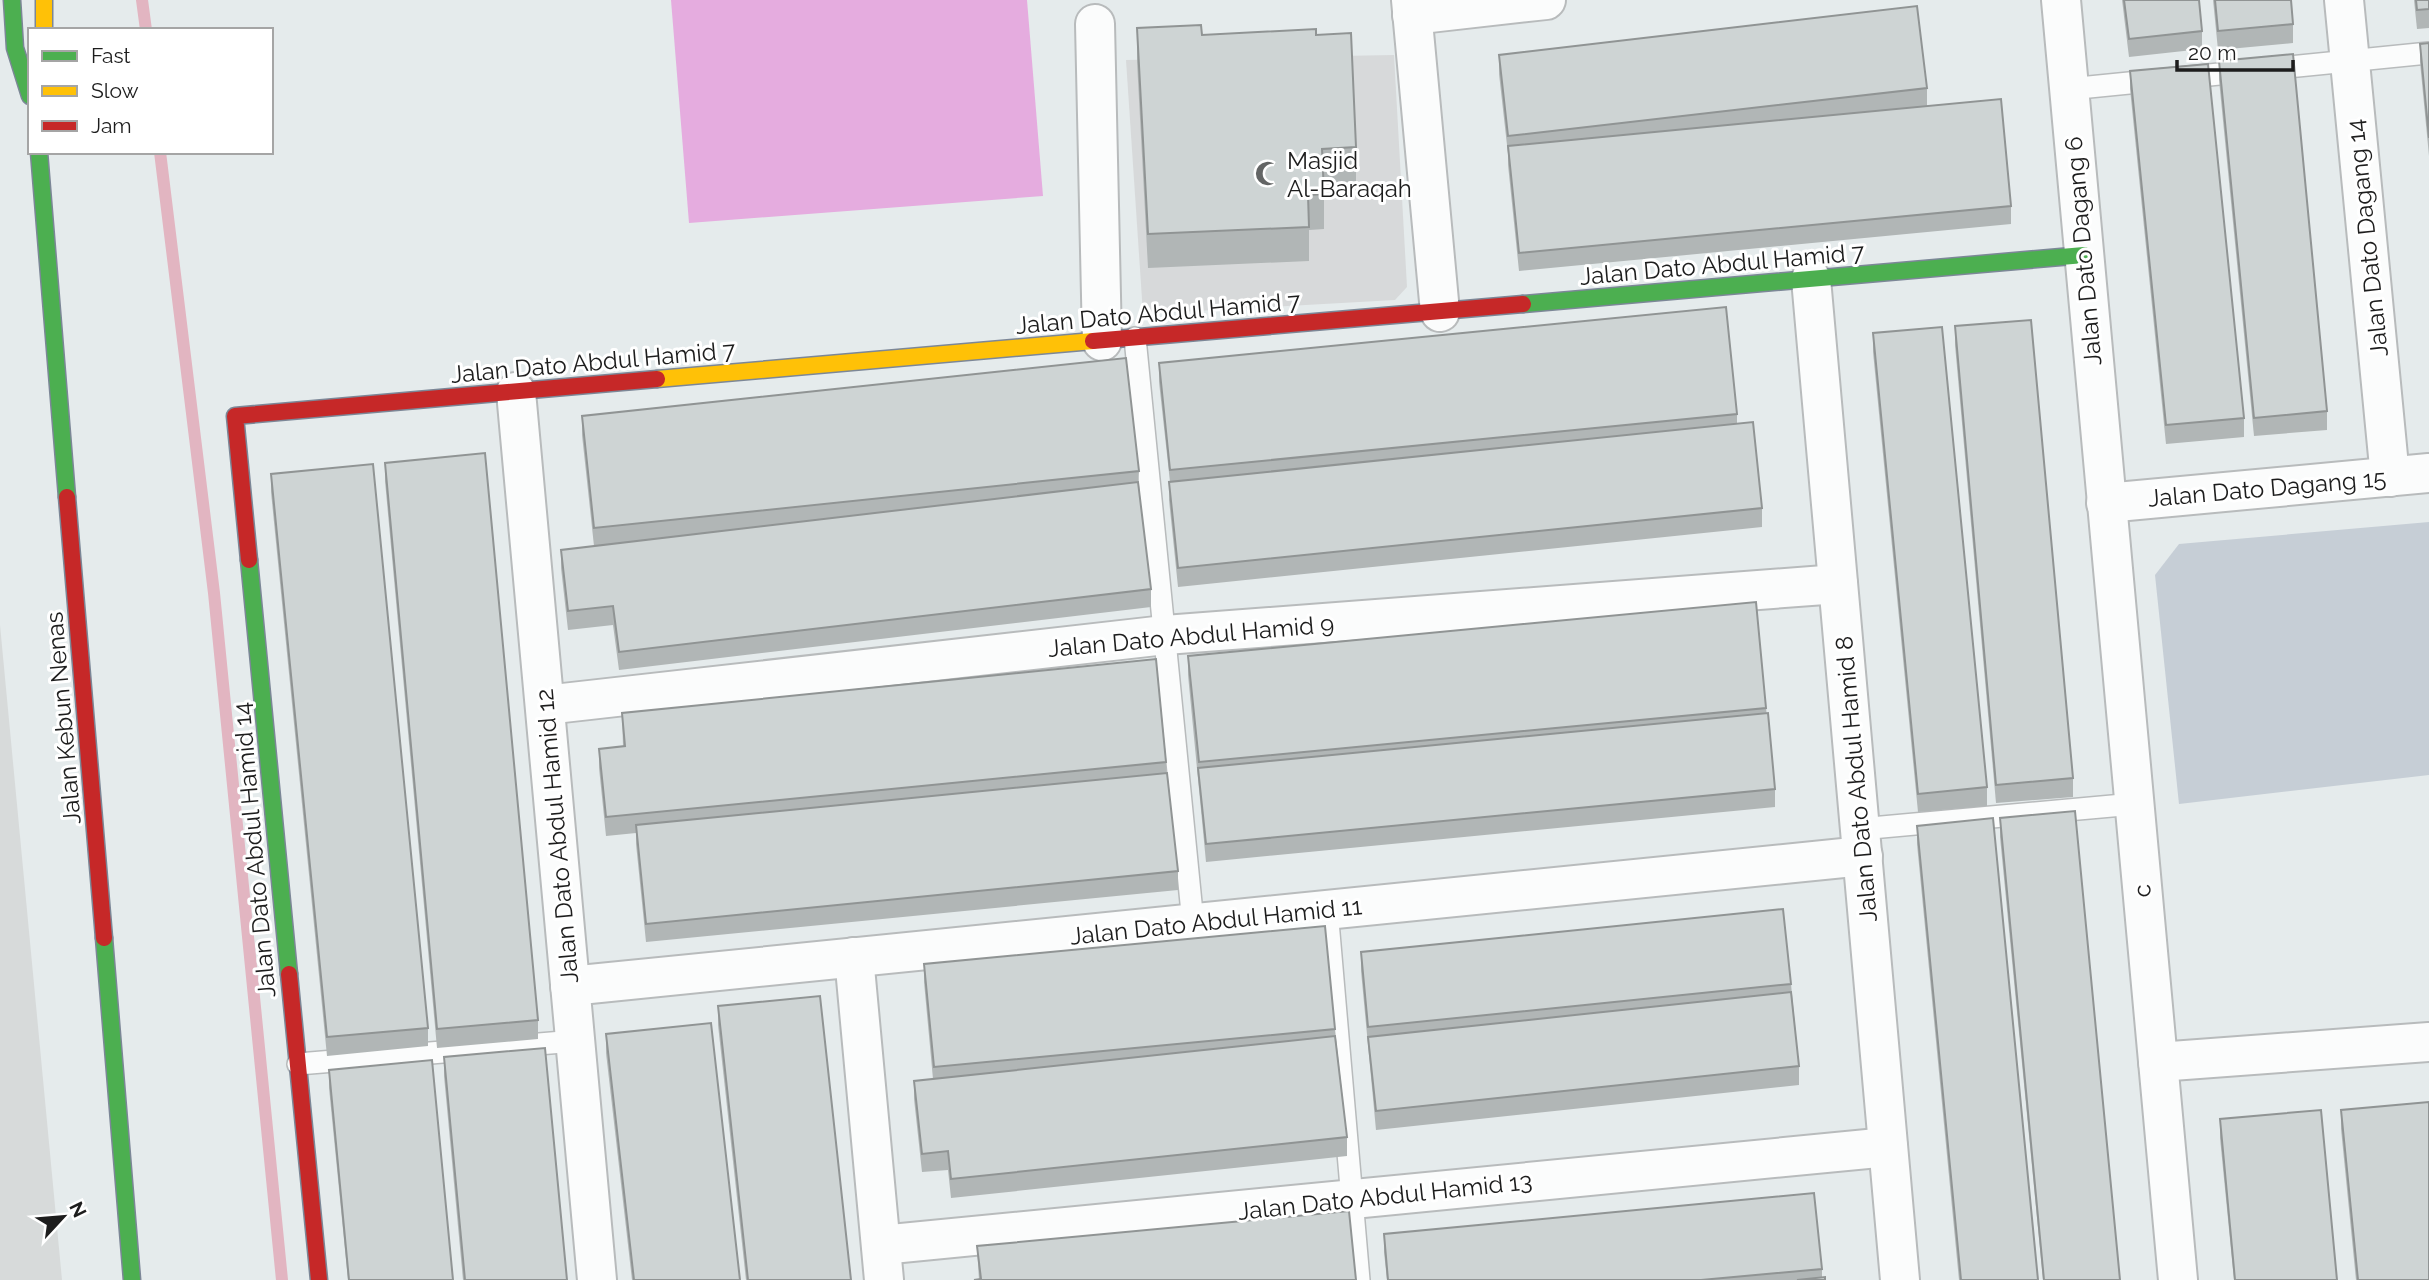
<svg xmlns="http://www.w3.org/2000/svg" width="2429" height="1280" font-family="Raleway,sans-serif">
<rect width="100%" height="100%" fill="#e5ebec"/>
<path fill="#d7dada" d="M 0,625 L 62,1280 L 0,1280 Z"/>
<path fill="#d7d9da" d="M 1394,55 L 1407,287 L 1395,300 L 1143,314 L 1126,60 Z"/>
<path fill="#c6ced6" d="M 2429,522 L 2429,775 L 2179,804 L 2155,575 L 2179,544 Z"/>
<path fill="#e5acdf" d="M 671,0 L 1027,0 L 1043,196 L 689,223 Z"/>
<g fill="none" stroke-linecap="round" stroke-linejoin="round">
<g stroke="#e2b5c1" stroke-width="12">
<path d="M 142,0 L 146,30"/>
<path d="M 160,152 L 214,593 L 282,1280"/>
</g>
<defs>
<g id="lane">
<path d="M 2069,89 L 2429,53"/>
<path d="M 1135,338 L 1193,923"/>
<path d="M 1860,829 L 2134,804"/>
<path d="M 1327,910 L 1359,1280"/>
<path d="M 298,1064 L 575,1041"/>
</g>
<g id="street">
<path d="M 1411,0 L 1440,312"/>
<path d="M 2061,0 L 2178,1280"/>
<path d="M 2344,0 L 2390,477"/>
<path d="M 1412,15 L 1546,0"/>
<path d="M 1095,24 L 1102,341"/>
<path d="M 1811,279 L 1900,1280"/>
<path d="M 516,392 L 597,1280"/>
<path d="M 2106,503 L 2429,473"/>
<path d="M 545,705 L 1165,635 L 1838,584"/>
<path d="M 854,957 L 884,1280"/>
<path d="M 570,986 L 1863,856"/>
<path d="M 2158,1062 L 2429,1042"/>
<path d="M 881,1245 L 1888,1147"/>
</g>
<g id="fast">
<path d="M 12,0 L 15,48 L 30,96"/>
<path d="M 39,152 L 67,497"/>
<path d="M 1523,304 L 2084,255"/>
<path d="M 249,560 L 289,974"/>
<path d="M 104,938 L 132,1280"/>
</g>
<g id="slow">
<path d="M 44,0 L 44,30"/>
<path d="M 657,379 L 1093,341"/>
</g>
<g id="jam">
<path d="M 1093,341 L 1523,304"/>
<path d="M 67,497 L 104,938"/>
<path d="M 249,560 L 235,416 L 657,379"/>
<path d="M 289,974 L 319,1280"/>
</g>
</defs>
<use href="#lane" stroke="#b8bbbc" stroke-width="24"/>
<use href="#street" stroke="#b8bbbc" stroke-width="42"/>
<use href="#fast" stroke="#7c8797" stroke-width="19"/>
<use href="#slow" stroke="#7c8797" stroke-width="19"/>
<use href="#jam" stroke="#7c8797" stroke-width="19"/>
<use href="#lane" stroke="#fbfcfc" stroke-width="21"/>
<use href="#street" stroke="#fbfcfc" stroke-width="38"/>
<use href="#fast" stroke="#4caf50" stroke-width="16"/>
<use href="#slow" stroke="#ffc107" stroke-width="16"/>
<use href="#jam" stroke="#c62828" stroke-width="16"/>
</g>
<g fill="#b1b6b6">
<path d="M 2122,0 L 2199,0 L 2202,31 L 2202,49 L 2129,57 Z"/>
<path d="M 2213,0 L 2291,0 L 2293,24 L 2293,43 L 2218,50 Z"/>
<path d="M 2414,0 L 2429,0 L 2429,28 L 2417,29 Z"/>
<path d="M 1137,28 L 1202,35 L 1356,147 L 1356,182 L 1324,183 L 1324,229 L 1309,230 L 1309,261 L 1148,268 L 1137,62 Z"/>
<path d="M 2429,43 L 2429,156 L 2420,62 L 2420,44 Z"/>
<path d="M 1499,55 L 1927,88 L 1927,106 L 2011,206 L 2011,224 L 1519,271 L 1508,165 L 1508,154 L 1499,74 Z"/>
<path d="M 2219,61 L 2327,411 L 2327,430 L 2254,436 L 2219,80 Z"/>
<path d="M 2130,71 L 2244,418 L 2244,437 L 2166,444 L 2130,89 Z"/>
<path d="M 1955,326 L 2073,778 L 2073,797 L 1996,803 L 1955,345 Z"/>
<path d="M 1873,333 L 1987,787 L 1987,806 L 1918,812 L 1873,352 Z"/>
<path d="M 1159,363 L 1737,414 L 1737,424 L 1762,508 L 1762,527 L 1178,587 L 1169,500 L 1170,482 L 1159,382 Z"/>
<path d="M 582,416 L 1139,471 L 1138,489 L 1151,589 L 1151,607 L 619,670 L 613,625 L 568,630 L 561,568 L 561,550 L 594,546 L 582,435 Z"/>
<path d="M 385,463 L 538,1020 L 538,1039 L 437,1048 L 385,481 Z"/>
<path d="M 271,474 L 428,1028 L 428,1046 L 327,1056 L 271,492 Z"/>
<path d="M 1188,656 L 1766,708 L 1775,789 L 1775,807 L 1206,862 L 1188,675 Z"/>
<path d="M 622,713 L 1166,762 L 1166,773 L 1178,871 L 1178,890 L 646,942 L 636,844 L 636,833 L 606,836 L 599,768 L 599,749 L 623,746 Z"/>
<path d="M 2000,818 L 2120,1280 L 2043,1280 L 2000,837 Z"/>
<path d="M 1917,826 L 2038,1280 L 1959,1280 L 1917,844 Z"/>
<path d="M 1361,952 L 1791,984 L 1799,1066 L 1799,1085 L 1376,1130 L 1361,971 Z"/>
<path d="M 924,964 L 1335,1029 L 1347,1137 L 1347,1156 L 951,1198 L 948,1170 L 922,1172 L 914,1099 L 914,1081 L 933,1079 L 924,982 Z"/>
<path d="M 718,1006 L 851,1280 L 746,1280 L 718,1025 Z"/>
<path d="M 606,1034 L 740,1280 L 632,1280 L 606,1053 Z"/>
<path d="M 444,1057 L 567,1280 L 463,1280 L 444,1076 Z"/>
<path d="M 329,1070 L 453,1280 L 348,1280 L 329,1088 Z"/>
<path d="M 2341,1110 L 2429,1280 L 2356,1280 L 2341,1129 Z"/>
<path d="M 2220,1119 L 2337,1280 L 2234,1280 L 2220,1138 Z"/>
<path d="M 1384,1234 L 1822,1269 L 1822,1278 L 1825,1280 L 1387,1280 L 1384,1252 Z"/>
<path d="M 977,1246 L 1356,1280 L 979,1280 Z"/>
</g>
<g fill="#ced4d4" stroke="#909494" stroke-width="2">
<path d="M 2124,0 L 2199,0 L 2202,31 L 2129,39 Z"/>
<path d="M 2215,0 L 2291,0 L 2293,24 L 2218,31 Z"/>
<path d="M 2416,0 L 2429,0 L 2429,9 L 2417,10 Z"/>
<path d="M 1917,6 L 1927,88 L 1508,136 L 1499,55 Z"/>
<path d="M 1201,25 L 1202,35 L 1316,29 L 1316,35 L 1351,33 L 1356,147 L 1322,149 L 1324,194 L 1308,195 L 1309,227 L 1148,234 L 1137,28 Z"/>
<path d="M 2429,43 L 2429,138 L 2420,44 Z"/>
<path d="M 2293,54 L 2327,411 L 2254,418 L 2219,61 Z"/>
<path d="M 2208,64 L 2244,418 L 2166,425 L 2130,71 Z"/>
<path d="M 2001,99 L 2011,206 L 1519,253 L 1508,146 Z"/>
<path d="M 1726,307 L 1737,414 L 1170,470 L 1159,363 Z"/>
<path d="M 2031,320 L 2073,778 L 1996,785 L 1955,326 Z"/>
<path d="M 1942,327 L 1987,787 L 1918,794 L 1873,333 Z"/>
<path d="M 1126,358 L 1139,471 L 594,528 L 582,416 Z"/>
<path d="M 1753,422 L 1762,508 L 1178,568 L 1169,482 Z"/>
<path d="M 485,453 L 538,1020 L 437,1029 L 385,463 Z"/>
<path d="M 373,464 L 428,1028 L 327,1037 L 271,474 Z"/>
<path d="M 1138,482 L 1151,589 L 619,652 L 613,606 L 568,611 L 561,550 Z"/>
<path d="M 1756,602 L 1766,708 L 1199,762 L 1188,656 Z"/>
<path d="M 1156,659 L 1166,762 L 606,817 L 599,749 L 625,746 L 622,713 Z"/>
<path d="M 1768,713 L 1775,789 L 1206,844 L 1198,768 Z"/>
<path d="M 1167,773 L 1178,871 L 646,924 L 636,825 Z"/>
<path d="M 2075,811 L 2120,1280 L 2044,1280 L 2000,818 Z"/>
<path d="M 1993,818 L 2038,1280 L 1961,1280 L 1917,826 Z"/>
<path d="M 1783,909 L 1791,984 L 1368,1027 L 1361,952 Z"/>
<path d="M 1325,926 L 1335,1029 L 934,1067 L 924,964 Z"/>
<path d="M 1791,992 L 1799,1066 L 1376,1111 L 1368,1037 Z"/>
<path d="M 820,996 L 851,1280 L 748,1280 L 718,1006 Z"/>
<path d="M 711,1023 L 740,1280 L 634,1280 L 606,1034 Z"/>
<path d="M 1335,1036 L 1347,1137 L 951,1179 L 948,1151 L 922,1154 L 914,1081 Z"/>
<path d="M 545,1048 L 567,1280 L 465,1280 L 444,1057 Z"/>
<path d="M 432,1060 L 453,1280 L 349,1280 L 329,1070 Z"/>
<path d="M 2429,1102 L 2429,1280 L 2358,1280 L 2341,1110 Z"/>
<path d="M 2321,1110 L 2337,1280 L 2235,1280 L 2220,1119 Z"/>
<path d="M 1814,1193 L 1822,1269 L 1701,1280 L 1388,1280 L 1384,1234 Z"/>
<path d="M 1349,1211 L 1356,1280 L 974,1280 L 981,1279 L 977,1246 Z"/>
<path d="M 1825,1277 L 1825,1280 L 1797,1280 Z"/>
</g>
<defs>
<symbol id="mosque-bare" viewBox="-9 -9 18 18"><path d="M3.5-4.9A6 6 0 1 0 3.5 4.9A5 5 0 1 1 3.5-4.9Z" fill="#636565" stroke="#fff" stroke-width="2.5" paint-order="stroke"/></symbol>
</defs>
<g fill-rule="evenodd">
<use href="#mosque-bare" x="1250" y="156" width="35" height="35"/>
</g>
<g text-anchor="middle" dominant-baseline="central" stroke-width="6" stroke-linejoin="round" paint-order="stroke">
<g font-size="24" fill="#1d1d1d" stroke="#fff" text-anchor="start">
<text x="1287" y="160">Masjid<tspan x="1287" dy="28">Al-Baraqah</tspan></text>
</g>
<g font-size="24" fill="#1d1d1d" stroke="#fff">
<text transform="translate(2367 238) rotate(-96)">Jalan Dato Dagang 14</text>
<text transform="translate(2083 251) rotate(-95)">Jalan Dato Dagang 6</text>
<text transform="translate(1722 264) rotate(-5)">Jalan Dato Abdul Hamid 7</text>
<text transform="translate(1158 313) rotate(-5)">Jalan Dato Abdul Hamid 7</text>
<text transform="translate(593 362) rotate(-5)">Jalan Dato Abdul Hamid 7</text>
<text transform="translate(2267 488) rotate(-5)">Jalan Dato Dagang 15</text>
<text transform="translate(1191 636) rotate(-5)">Jalan Dato Abdul Hamid 9</text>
<text transform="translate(63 718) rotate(-95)">Jalan Kebun Nenas</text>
<text transform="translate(1856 779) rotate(-95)">Jalan Dato Abdul Hamid 8</text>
<text transform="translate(557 836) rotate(-95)">Jalan Dato Abdul Hamid 12</text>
<text transform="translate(254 850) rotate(-95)">Jalan Dato Abdul Hamid 14</text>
<text transform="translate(2142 891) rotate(-95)">c</text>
<text transform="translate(1216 921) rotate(-6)">Jalan Dato Abdul Hamid 11</text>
<text transform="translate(1385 1196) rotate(-6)">Jalan Dato Abdul Hamid 13</text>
</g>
</g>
<rect x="28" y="28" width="245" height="126" fill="#ffffff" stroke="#a5a5a5" stroke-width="2"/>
<rect x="42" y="51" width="35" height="10" fill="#4caf50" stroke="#a5a5a5" stroke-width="2"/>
<text x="91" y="63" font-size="21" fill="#1d1d1d">Fast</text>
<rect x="42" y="86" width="35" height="10" fill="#ffc107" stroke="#a5a5a5" stroke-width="2"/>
<text x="91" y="98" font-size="21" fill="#1d1d1d">Slow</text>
<rect x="42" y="121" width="35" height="10" fill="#c62828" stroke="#a5a5a5" stroke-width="2"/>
<text x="91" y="133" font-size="21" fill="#1d1d1d">Jam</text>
<g transform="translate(63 1217) rotate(64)" stroke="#ffffff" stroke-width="5" paint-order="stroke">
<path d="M0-5L12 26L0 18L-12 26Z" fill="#1d1d1d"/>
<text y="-10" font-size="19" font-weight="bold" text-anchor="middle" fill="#1d1d1d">N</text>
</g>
<path d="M2177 60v10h116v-10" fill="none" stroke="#1d1d1d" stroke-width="3.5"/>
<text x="2188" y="60" font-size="21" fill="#1d1d1d" stroke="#ffffff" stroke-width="5" paint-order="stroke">20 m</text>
</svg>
